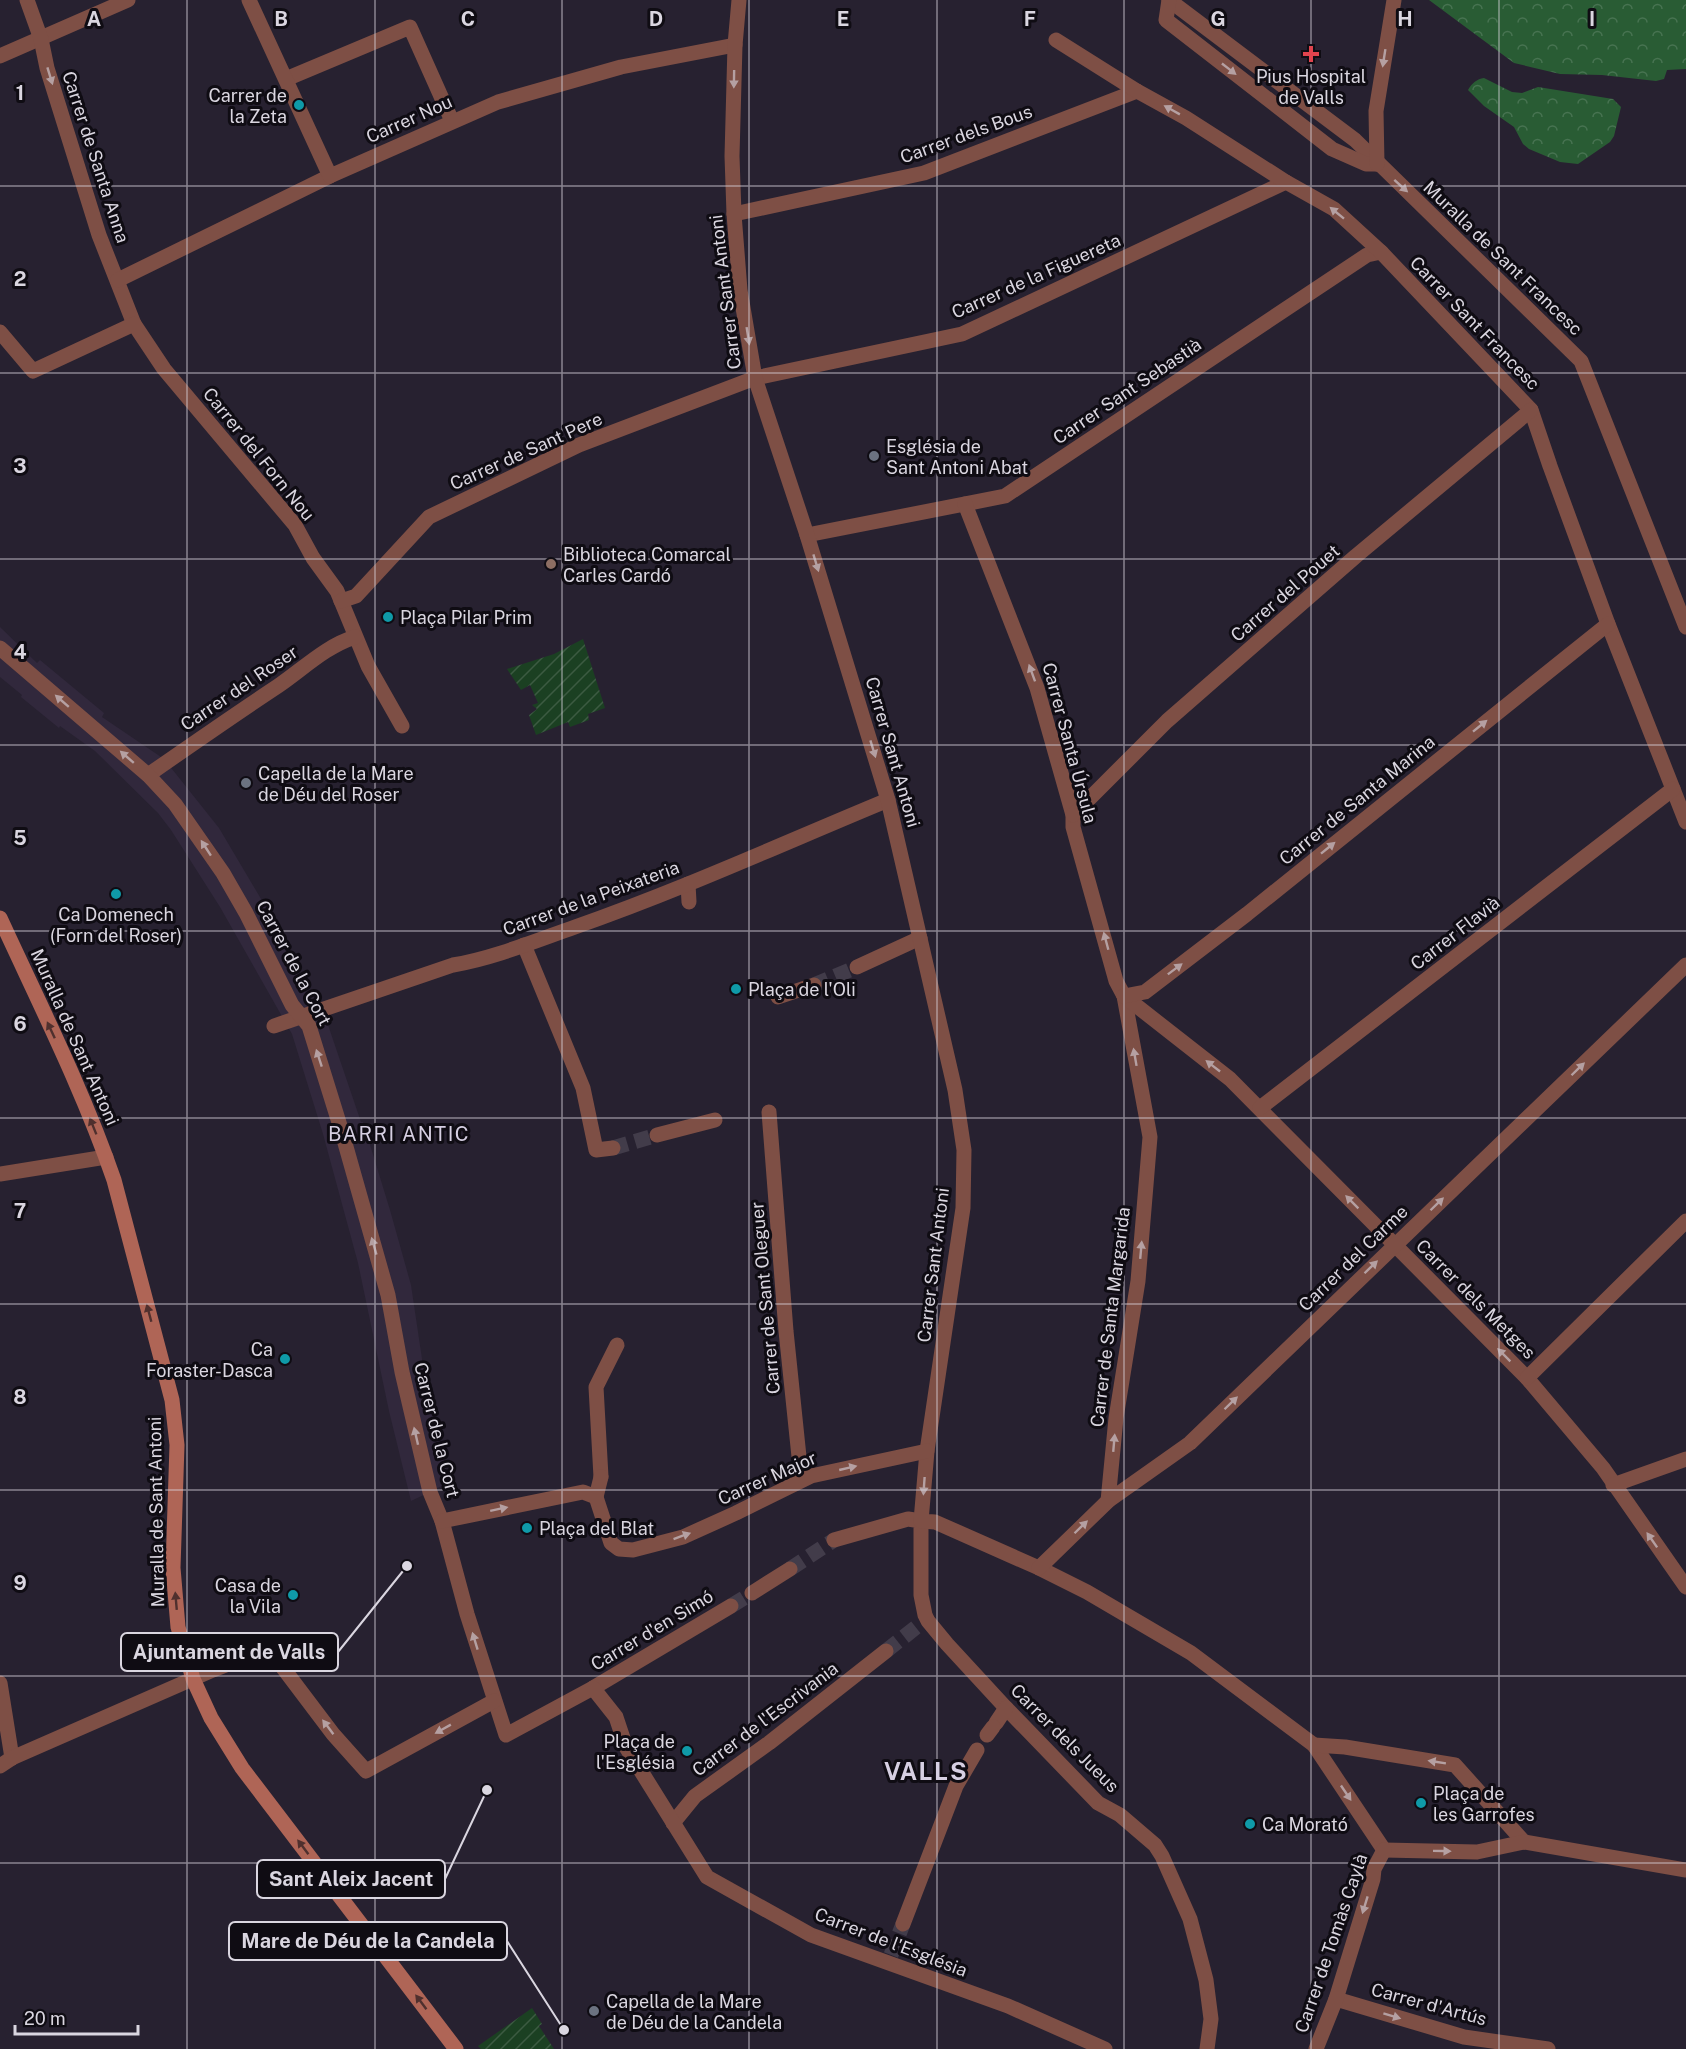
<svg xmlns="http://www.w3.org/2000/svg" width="1686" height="2049" font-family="'Public Sans',sans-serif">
<defs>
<pattern id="forest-crowns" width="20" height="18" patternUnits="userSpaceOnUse" patternTransform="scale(1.5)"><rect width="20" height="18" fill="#295c34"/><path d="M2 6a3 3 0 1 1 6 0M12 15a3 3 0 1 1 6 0" fill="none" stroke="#477351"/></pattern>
<pattern id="garden-furrows" width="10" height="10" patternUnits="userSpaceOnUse" patternTransform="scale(1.5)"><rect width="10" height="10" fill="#1b4022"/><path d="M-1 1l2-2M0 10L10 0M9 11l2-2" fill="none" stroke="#3c5b42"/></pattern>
</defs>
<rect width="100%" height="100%" fill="#272130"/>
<path fill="#31283c" d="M 0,627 L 37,663 L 40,660 L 104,713 L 102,717 L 161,757 L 172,769 L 219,828 L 264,904 L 310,1002 L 326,1019 L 361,1122 L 363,1122 L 390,1210 L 411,1285 L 425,1379 L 449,1482 L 430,1492 L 411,1501 L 389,1411 L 358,1263 L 323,1134 L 292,1034 L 220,907 L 171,830 L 158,813 L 95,751 L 60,726 L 59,728 L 21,697 L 22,695 L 0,677 Z"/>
<g fill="url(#forest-crowns)">
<path d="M 1429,0 L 1686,0 L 1686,69 L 1667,70 L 1664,79 L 1656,81 L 1602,75 L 1560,74 L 1514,63 Z"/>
<path d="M 1484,78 L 1512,92 L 1522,93 L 1538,87 L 1613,99 L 1621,107 L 1614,136 L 1610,142 L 1578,164 L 1560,162 L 1529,149 L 1523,144 L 1514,127 L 1484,106 L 1468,90 C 1472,83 1477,79 1484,78 Z"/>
</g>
<g fill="url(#garden-furrows)">
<path d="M 583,639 L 605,708 L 588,714 L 589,720 L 570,727 L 568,722 L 536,735 L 529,715 L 537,709 L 532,705 L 538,703 L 530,685 L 521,690 L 507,669 L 554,654 Z"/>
<path d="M 532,2008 L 542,2024 L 539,2026 L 554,2049 L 481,2049 L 478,2046 Z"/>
</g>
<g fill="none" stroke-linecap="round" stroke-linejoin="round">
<g stroke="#423c4a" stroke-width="15" stroke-dasharray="15 8" stroke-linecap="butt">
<path d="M 814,985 L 857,967"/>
<path d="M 613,1148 L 657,1135"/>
<path d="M 790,1569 L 834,1540"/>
<path d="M 731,1606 L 752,1593"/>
<path d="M 886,1651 L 919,1625"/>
<path d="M 891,1955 L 903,1924"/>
</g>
<g stroke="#7e4f45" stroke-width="15">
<path d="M 1169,0 L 1355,140 L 1581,361 L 1686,627"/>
<path d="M 1169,0 L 1166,20 L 1332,149 L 1366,164 L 1377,164"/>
<path d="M 0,56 L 128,0"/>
<path d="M 1377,164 L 1376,111 L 1394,0"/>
<path d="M 734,214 L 924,173 L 1137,91"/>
<path d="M 755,378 L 962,334 L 1286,182"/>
<path d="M 807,535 L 1005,496 L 1367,255 L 1381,252"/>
</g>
<g stroke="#7e4f45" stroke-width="15">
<path d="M 27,0 L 41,39 L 47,68 L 99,235 L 134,324"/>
<path d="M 286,79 L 410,27 L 452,121"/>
<path d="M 118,280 L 330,176"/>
<path d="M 0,332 L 33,371 L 134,324 L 164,369 L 295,525 L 313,558 L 337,591 L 368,666 L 402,726"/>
<path d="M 341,601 L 356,596 L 429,517 L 579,445 L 755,378"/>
<path d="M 148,775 C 191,745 234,715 278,686 C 303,669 326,646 355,637"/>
<path d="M 688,884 L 689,902"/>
<path d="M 524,945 L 583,1088 L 596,1150 L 613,1148"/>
<path d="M 857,967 L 920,938"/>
<path d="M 778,997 L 814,985"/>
<path d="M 274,1026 L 453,965 C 494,958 535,941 575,927 C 681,890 784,843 888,800"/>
<path d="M 769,1112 L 786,1331 L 801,1476"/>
<path d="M 657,1135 L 715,1120"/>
<path d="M 601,1477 L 596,1387 L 617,1345"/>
<path d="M 834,1540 L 908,1519 L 921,1521 L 921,1595 L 925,1615 L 928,1621 L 947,1644 L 1006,1708 L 1098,1803 L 1120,1815 L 1155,1845 L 1162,1856 L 1190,1919 L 1206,1980 L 1211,2019 L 1207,2049"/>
<path d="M 752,1593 L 790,1569"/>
<path d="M 593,1688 L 731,1606"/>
<path d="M 996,1723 L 1006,1708"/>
<path d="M 987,1735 L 993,1727"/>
<path d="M 673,1823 L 695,1796 L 769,1743 L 886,1651"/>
<path d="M 903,1924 L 956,1786 L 977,1750"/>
<path d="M 1336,1999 L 1464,2037 L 1548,2049"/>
</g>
<g stroke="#7e4f45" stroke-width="15">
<path d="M 249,0 L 330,176 L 498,102 L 621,67 L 735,45"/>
<path d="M 739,0 L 735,45 L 732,156 L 734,214 L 740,290 L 755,378 L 807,535 L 888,800 L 955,1090 L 964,1150 L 963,1208 L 927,1451 L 921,1521 L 935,1522 L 1039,1568 L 1087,1592 L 1191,1653 L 1314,1745 L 1384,1850"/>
<path d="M 1056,40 L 1137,91 L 1186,118 L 1286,182 L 1334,209 L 1381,252 L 1531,410 L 1550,466 L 1608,624 L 1686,822"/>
<path d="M 965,504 L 1037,688 L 1073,815 L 1073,827 L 1116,981 L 1124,996 L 1150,1137 L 1138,1281 L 1116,1418 L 1108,1501"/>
<path d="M 0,648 L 148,775 L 175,804 L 223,873 L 246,913 L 292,1005 L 309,1026 L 341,1129 L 388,1295 L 402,1372 L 430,1492 L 442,1521 L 467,1614 L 506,1735 L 593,1688 L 616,1717 L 626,1747 L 707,1877 L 811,1935 L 1008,2006 L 1105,2049"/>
<path d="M 1073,815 L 1167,721 L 1356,556 L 1531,410"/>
<path d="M 1124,996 L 1230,1079 L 1527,1378 L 1603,1468 L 1686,1587"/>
<path d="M 1124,996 L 1145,992 L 1247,914 L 1608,624"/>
<path d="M 1260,1108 L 1673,789"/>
<path d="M 0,1174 L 106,1157"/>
<path d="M 1527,1378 L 1686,1221"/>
<path d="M 1613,1485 L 1686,1459"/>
<path d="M 596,1497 L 601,1477"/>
<path d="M 442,1521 L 583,1492 L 596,1497 L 611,1543 L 619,1549 L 633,1550 L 683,1537 L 736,1513 L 811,1476 L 927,1451"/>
<path d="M 1039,1568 L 1108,1501 L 1190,1443 L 1686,965"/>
<path d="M 0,1683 L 12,1758"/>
<path d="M 1314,1745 L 1345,1747 L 1455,1765 L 1524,1842"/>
<path d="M 0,1766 L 12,1758 L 213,1670 L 268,1648 L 333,1734 L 366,1771 L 494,1701"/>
<path d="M 1384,1850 L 1477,1852 L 1524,1842 L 1686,1870"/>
<path d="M 1316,2049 L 1336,1999 L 1373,1879 L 1374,1869 L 1384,1850"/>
</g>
<path stroke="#af6556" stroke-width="15" d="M 0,918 C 40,1005 83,1090 114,1180 L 172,1400 L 177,1445 L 173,1568 L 178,1627 L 193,1679 L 211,1718 L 242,1768 L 456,2049"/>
</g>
<defs><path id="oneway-solid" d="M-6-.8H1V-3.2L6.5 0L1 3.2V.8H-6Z" transform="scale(1.5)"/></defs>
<g fill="#b5a0a2">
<use href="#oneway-solid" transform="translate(1384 58) rotate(99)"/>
<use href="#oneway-solid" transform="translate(1229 69) rotate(38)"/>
<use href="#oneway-solid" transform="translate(50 76) rotate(73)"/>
<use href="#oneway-solid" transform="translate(734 79) rotate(91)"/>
<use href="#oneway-solid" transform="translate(1172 110) rotate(-151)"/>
<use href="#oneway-solid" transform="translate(1401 186) rotate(42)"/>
<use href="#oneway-solid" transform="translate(1337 213) rotate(-141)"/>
<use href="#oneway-solid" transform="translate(748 336) rotate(81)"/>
<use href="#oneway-solid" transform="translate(816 563) rotate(73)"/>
<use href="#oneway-solid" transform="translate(1032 673) rotate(-110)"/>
<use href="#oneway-solid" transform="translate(62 701) rotate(-139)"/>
<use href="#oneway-solid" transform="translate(1480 726) rotate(-39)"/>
<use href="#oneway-solid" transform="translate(873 749) rotate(73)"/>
<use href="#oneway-solid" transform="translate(127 757) rotate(-139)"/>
<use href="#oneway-solid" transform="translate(206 848) rotate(-123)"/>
<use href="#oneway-solid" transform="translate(1328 848) rotate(-39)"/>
<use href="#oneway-solid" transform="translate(1106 941) rotate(-105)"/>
<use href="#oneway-solid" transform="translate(1175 969) rotate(-37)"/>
<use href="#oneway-solid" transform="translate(1135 1057) rotate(-100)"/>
<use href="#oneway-solid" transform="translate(319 1058) rotate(-108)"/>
<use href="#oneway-solid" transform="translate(1213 1066) rotate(-142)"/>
<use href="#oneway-solid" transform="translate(1578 1069) rotate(-44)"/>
<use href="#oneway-solid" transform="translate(1352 1202) rotate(-135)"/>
<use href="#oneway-solid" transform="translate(1437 1204) rotate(-44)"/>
<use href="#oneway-solid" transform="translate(374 1246) rotate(-106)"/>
<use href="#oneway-solid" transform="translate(1141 1250) rotate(-85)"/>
<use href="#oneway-solid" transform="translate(1371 1267) rotate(-44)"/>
<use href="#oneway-solid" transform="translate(1504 1355) rotate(-135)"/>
<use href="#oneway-solid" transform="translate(1231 1403) rotate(-44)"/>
<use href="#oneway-solid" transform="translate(416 1436) rotate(-103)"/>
<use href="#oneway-solid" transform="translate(1114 1443) rotate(-85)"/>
<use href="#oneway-solid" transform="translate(848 1468) rotate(-13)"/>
<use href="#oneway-solid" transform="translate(924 1486) rotate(94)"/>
<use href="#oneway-solid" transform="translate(499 1509) rotate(-12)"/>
<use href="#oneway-solid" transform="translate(1081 1527) rotate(-44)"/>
<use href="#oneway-solid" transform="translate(682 1536) rotate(-20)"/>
<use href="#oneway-solid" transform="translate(1652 1540) rotate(-125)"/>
<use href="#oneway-solid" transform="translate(475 1641) rotate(-107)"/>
<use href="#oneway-solid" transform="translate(328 1727) rotate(-127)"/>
<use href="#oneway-solid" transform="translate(443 1729) rotate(151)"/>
<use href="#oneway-solid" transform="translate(1437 1762) rotate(-171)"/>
<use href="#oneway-solid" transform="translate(1346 1793) rotate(56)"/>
<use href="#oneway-solid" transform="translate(1442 1851) rotate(1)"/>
<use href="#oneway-solid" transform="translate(1365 1905) rotate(107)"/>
<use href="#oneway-solid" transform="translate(1392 2016) rotate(17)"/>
</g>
<g fill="#4f302e">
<use href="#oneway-solid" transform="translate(51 1030) rotate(-115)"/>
<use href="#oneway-solid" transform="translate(93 1126) rotate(-112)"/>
<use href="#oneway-solid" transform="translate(149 1313) rotate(-105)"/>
<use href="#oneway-solid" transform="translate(176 1601) rotate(-95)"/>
<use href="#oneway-solid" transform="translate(303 1847) rotate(-127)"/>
<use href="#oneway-solid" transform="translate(421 2002) rotate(-127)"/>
</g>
<path fill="none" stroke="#dad6e0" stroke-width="1.5" stroke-opacity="0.55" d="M 187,0 L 187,2049M 375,0 L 375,2049M 562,0 L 562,2049M 749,0 L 749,2049M 937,0 L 937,2049M 1124,0 L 1124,2049M 1311,0 L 1311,2049M 1499,0 L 1499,2049M 0,186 L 1686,186M 0,373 L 1686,373M 0,559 L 1686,559M 0,745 L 1686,745M 0,931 L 1686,931M 0,1118 L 1686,1118M 0,1304 L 1686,1304M 0,1490 L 1686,1490M 0,1676 L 1686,1676M 0,1863 L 1686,1863"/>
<path fill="#e0444e" stroke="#0f0c13" stroke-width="2" d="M1308 45h6v6h6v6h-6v6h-6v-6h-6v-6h6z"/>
<g fill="#0f9aa8" stroke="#0f0c13" stroke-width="2">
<circle cx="299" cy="105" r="6"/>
<circle cx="388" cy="617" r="6"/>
<circle cx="116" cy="894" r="6"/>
<circle cx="736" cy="989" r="6"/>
<circle cx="285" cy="1359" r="6"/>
<circle cx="527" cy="1528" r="6"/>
<circle cx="293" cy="1595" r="6"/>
<circle cx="687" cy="1751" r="6"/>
<circle cx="1421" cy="1803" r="6"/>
<circle cx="1250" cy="1824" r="6"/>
</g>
<g fill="#6b7280" stroke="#0f0c13" stroke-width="2">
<circle cx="874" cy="456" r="6"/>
<circle cx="246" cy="783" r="6"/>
<circle cx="594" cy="2011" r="6"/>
</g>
<circle fill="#8d6e63" stroke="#0f0c13" stroke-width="2" cx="551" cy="564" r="6"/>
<g text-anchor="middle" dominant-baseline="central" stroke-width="6" stroke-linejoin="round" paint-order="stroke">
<g font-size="18" fill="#dad6e0" stroke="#0f0c13" text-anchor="start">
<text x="1311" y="76" text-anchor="middle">Pius Hospital<tspan x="1311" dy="21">de Valls</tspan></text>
<text x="287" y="95" text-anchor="end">Carrer de<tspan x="287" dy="21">la Zeta</tspan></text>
<text x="886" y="446">Església de<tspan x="886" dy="21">Sant Antoni Abat</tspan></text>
<text x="563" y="554">Biblioteca Comarcal<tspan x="563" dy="21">Carles Cardó</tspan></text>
<text x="400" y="617">Plaça Pilar Prim</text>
<text x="258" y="773">Capella de la Mare<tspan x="258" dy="21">de Déu del Roser</tspan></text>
<text x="116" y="914" text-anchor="middle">Ca Domenech<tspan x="116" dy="21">(Forn del Roser)</tspan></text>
<text x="748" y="989">Plaça de l'Oli</text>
<text x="273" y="1349" text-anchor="end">Ca<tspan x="273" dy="21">Foraster-Dasca</tspan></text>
<text x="539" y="1528">Plaça del Blat</text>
<text x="281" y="1585" text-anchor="end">Casa de<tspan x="281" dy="21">la Vila</tspan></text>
<text x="675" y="1741" text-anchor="end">Plaça de<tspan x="675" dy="21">l'Església</tspan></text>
<text x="1433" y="1793">Plaça de<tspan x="1433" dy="21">les Garrofes</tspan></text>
<text x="1262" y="1824">Ca Morató</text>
<text x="606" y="2001">Capella de la Mare<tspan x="606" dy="21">de Déu de la Candela</tspan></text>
</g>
<g font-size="18" fill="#dad6e0" stroke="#0f0c13">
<text transform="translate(409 119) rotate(-24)">Carrer Nou</text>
<text transform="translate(966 134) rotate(-20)">Carrer dels Bous</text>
<text transform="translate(96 157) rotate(72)">Carrer de Santa Anna</text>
<text transform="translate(1503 258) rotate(44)">Muralla de Sant Francesc</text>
<text transform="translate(1036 276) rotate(-24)">Carrer de la Figuereta</text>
<text transform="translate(725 292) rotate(-97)">Carrer Sant Antoni</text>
<text transform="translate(1475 323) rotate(46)">Carrer Sant Francesc</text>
<text transform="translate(1127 391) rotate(-34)">Carrer Sant Sebastià</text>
<text transform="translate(526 451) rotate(-24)">Carrer de Sant Pere</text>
<text transform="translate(259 454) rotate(51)">Carrer del Forn Nou</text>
<text transform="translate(1285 593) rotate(-41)">Carrer del Pouet</text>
<text transform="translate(239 688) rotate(-34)">Carrer del Roser</text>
<text transform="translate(1070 743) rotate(75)">Carrer Santa Úrsula</text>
<text transform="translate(893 752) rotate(74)">Carrer Sant Antoni</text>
<text transform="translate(1357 800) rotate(-39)">Carrer de Santa Marina</text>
<text transform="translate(591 898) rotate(-20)">Carrer de la Peixateria</text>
<text transform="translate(1455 933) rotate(-38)">Carrer Flavià</text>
<text transform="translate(294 963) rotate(62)">Carrer de la Cort</text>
<text transform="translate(75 1037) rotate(66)">Muralla de Sant Antoni</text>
<text transform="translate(1353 1258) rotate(-44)">Carrer del Carme</text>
<text transform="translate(933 1265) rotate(-83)">Carrer Sant Antoni</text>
<text transform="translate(765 1298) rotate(-95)">Carrer de Sant Oleguer</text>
<text transform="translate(1476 1299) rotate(45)">Carrer dels Metges</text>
<text transform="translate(1110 1317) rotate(-83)">Carrer de Santa Margarida</text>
<text transform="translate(437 1430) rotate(76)">Carrer de la Cort</text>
<text transform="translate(767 1478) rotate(-24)">Carrer Major</text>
<text transform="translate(156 1512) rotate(-91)">Muralla de Sant Antoni</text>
<text transform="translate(652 1630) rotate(-31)">Carrer d'en Simó</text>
<text transform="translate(765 1719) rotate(-37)">Carrer de l'Escrivania</text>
<text transform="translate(1065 1738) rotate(45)">Carrer dels Jueus</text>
<text transform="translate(891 1942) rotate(21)">Carrer de l'Església</text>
<text transform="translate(1331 1943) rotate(-71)">Carrer de Tomàs Caylà</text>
<text transform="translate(1429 2004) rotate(15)">Carrer d'Artús</text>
</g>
<g font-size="20" letter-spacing="1.5" fill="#d6cfe2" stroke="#0f0c13">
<text x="399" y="1134">BARRI ANTIC</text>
</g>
<g font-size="24" font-weight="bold" letter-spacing="1.5" fill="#d6cfe2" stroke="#0f0c13">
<text x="926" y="1771">VALLS</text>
</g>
</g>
<g font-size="20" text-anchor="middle" font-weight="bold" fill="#dad6e0" stroke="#0f0c13" stroke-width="6" stroke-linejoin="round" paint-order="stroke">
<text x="94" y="26">A</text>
<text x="281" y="26">B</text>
<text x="468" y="26">C</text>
<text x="656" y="26">D</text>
<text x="843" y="26">E</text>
<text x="1030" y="26">F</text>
<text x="1218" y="26">G</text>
<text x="1405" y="26">H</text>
<text x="1592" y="26">I</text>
<text x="20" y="100">1</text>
<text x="20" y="286">2</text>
<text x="20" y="473">3</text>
<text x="20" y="659">4</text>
<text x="20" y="845">5</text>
<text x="20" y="1031">6</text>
<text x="20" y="1218">7</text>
<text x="20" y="1404">8</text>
<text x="20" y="1590">9</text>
</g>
<path fill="none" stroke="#dad6e0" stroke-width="2" d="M407 1566L338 1652M487 1790L445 1879M564 2030L507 1941"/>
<g fill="#dad6e0" stroke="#0f0c13" stroke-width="2">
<circle cx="407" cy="1566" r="6"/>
<circle cx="487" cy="1790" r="6"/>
<circle cx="564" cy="2030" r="6"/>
</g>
<g fill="#0f0c13" stroke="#dad6e0" stroke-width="2">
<rect x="121" y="1633" width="217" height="38" rx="6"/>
<rect x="257" y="1860" width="188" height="38" rx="6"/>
<rect x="229" y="1922" width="278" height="38" rx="6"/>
</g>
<g font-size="20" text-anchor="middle" font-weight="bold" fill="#dad6e0">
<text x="229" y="1659">Ajuntament de Valls</text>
<text x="351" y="1886">Sant Aleix Jacent</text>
<text x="368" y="1948">Mare de Déu de la Candela</text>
</g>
<path d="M15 2025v9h123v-9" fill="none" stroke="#dad6e0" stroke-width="3"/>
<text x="24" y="2025" font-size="18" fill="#dad6e0" stroke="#0f0c13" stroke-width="4.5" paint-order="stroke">20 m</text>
</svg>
